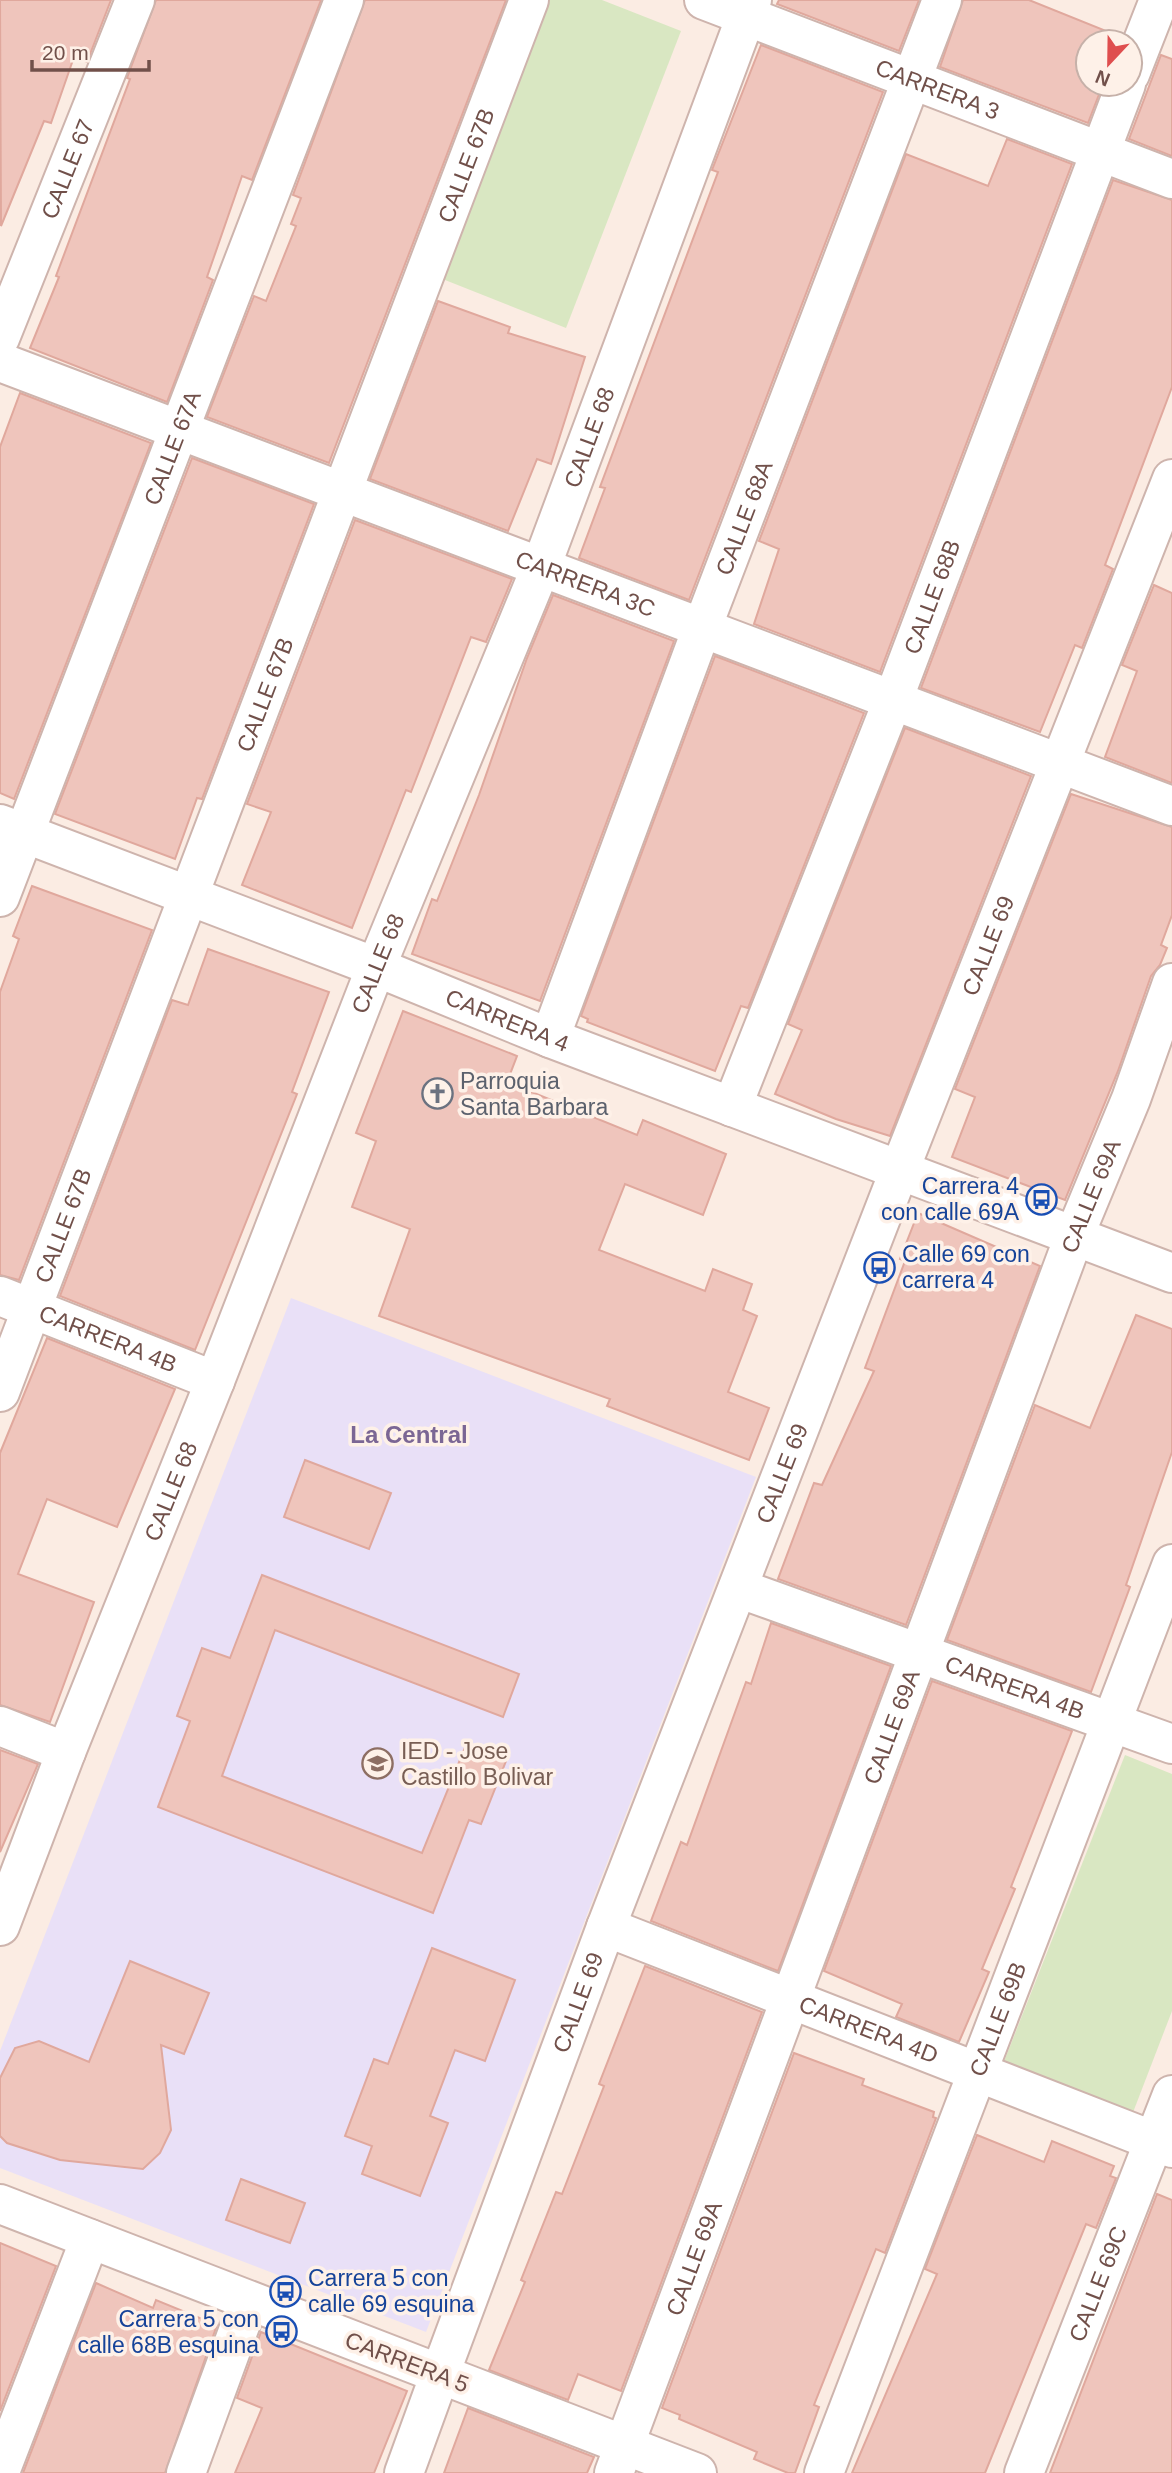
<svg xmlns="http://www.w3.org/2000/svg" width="1172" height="2473" font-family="Helvetica,sans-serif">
<rect width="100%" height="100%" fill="#fbece3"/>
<path fill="#e9e0f7" d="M 291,1298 L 756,1477 L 426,2332 L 0,2168 L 0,2051 Z"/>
<g fill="#d9e7c2">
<path d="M 547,0 L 602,0 L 681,31 L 566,328 L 440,278 Z"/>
<path d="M 1125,1755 L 1172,1774 L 1172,2011 L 1132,2115 L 1003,2064 Z"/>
</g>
<g fill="#efc5bc" stroke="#e0a89d" stroke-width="2">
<path d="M 0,0 L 111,0 L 87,62 L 74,57 L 51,123 L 44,121 L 1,226 Z"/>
<path d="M 156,0 L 321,0 L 252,180 L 242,176 L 207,277 L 213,280 L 167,402 L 30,348 L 59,277 L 56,276 L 130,79 L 127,78 Z"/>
<path d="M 365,0 L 506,0 L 329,463 L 207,417 L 254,296 L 266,301 L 296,226 L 291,224 L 301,198 L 293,195 Z"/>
<path d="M 779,0 L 919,0 L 899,51 L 777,4 Z"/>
<path d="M 963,0 L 1029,0 L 1121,37 L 1119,42 L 1088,42 L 1088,84 L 1103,84 L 1088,123 L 940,67 Z"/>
<path d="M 761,45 L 883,92 L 689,600 L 579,558 L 605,488 L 600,487 L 718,172 L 712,170 Z"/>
<path d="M 1161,55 L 1172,59 L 1172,156 L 1129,139 Z"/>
<path d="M 1007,139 L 1072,164 L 880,672 L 754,624 L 779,549 L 759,541 L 906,154 L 988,186 Z"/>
<path d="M 1113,180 L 1172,200 L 1172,387 L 1105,565 L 1113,569 L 1082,648 L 1075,645 L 1040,732 L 921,688 Z"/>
<path d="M 438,301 L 510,327 L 508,333 L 585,357 L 551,464 L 537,459 L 508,531 L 370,479 Z"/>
<path d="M 20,393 L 151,443 L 14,799 L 0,793 L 0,447 Z"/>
<path d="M 192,458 L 314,504 L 202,799 L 197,798 L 175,859 L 55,814 Z"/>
<path d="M 355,520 L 512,579 L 486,642 L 471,637 L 411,792 L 406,790 L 352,928 L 242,885 L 271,812 L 247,804 Z"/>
<path d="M 1154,585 L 1172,593 L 1172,783 L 1105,757 L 1137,671 L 1122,665 Z"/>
<path d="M 553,595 L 674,641 L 540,1001 L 412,954 L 432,899 L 437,901 L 479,795 L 527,658 Z"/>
<path d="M 715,656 L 864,713 L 748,1008 L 741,1006 L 715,1071 L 587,1022 L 588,1019 L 581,1016 Z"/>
<path d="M 905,728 L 1031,776 L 890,1136 L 836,1119 L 775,1094 L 802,1030 L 788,1024 Z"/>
<path d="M 1071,794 L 1172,827 L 1172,915 L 1161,945 L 1167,948 L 1160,965 L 1151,976 L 1118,1071 L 1065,1200 L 952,1157 L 975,1097 L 955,1089 Z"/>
<path d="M 32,886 L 152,930 L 19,1280 L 0,1275 L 0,992 L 19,939 L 13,936 Z"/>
<path d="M 208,949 L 329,992 L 292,1092 L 297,1094 L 195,1350 L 60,1296 L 172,1000 L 188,1005 Z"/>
<path d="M 403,1011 L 517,1056 L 507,1082 L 637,1135 L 643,1120 L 726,1154 L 703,1215 L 625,1184 L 599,1250 L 705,1291 L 713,1269 L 752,1284 L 743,1310 L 757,1316 L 728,1392 L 769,1408 L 749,1460 L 607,1406 L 610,1399 L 379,1316 L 410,1229 L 352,1207 L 376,1141 L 356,1133 Z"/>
<path d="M 918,1213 L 1040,1266 L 906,1625 L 778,1579 L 814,1483 L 822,1485 L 874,1371 L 865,1368 L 905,1261 L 900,1259 Z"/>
<path d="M 1136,1315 L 1172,1329 L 1172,1452 L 1126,1585 L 1130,1587 L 1091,1692 L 947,1640 L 1035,1405 L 1090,1428 Z"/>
<path d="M 47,1338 L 175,1389 L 117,1527 L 47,1499 L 18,1574 L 94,1602 L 50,1722 L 0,1705 L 0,1453 Z"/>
<path d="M 305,1460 L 391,1493 L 369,1549 L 284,1517 Z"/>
<path d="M 262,1575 L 519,1674 L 503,1717 L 275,1630 L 222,1776 L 422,1853 L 466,1745 L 506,1761 L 481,1824 L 469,1820 L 433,1913 L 158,1807 L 190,1721 L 177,1716 L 202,1648 L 230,1658 Z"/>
<path d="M 771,1623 L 891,1666 L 778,1971 L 651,1921 L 681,1842 L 687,1845 L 746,1682 L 751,1684 Z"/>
<path d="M 932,1681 L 1072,1731 L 1011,1887 L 1015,1889 L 982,1969 L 989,1972 L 959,2042 L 896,2017 L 902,2004 L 824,1971 Z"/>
<path d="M 0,1750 L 38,1764 L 0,1852 Z"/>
<path d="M 432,1948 L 515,1980 L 485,2061 L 455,2050 L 430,2116 L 448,2123 L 420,2196 L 362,2174 L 372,2146 L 345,2136 L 374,2059 L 388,2064 Z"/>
<path d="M 130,1961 L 209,1993 L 184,2054 L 161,2045 L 171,2130 L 160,2153 L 143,2169 L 60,2160 L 7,2143 L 0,2136 L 0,2078 L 15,2048 L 39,2041 L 89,2062 Z"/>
<path d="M 645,1966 L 762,2012 L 621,2391 L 578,2374 L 568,2400 L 489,2370 L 525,2282 L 521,2280 L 556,2192 L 562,2194 L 604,2086 L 599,2084 Z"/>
<path d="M 794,2053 L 864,2079 L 862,2085 L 934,2112 L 933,2117 L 936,2118 L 885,2253 L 876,2249 L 814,2405 L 819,2407 L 795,2473 L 788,2473 L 754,2459 L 757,2452 L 679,2419 L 680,2415 L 662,2408 Z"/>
<path d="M 977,2135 L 1044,2162 L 1052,2141 L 1114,2166 L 1110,2176 L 1116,2178 L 1096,2228 L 1086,2224 L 985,2473 L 852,2473 L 937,2274 L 925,2269 Z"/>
<path d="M 241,2179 L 305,2203 L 290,2243 L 226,2220 Z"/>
<path d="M 1157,2194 L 1172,2200 L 1172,2473 L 1050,2473 Z"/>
<path d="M 0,2243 L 56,2266 L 0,2411 Z"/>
<path d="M 96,2283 L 153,2308 L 156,2300 L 217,2325 L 165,2473 L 23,2473 Z"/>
<path d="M 261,2332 L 407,2391 L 374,2473 L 235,2473 L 262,2408 L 237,2398 Z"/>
<path d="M 468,2408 L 594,2457 L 587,2473 L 444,2473 Z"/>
</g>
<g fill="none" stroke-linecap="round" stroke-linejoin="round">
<defs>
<g id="minor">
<path id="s1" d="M 704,0 L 1172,179"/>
<path d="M 1130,74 L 1159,0"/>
<path id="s2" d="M 0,338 L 135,0"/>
<path id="s3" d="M 0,362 L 1172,806"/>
<path id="s4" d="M 0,897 L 344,0"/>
<path id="s5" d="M 550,1038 L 702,628 L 942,0"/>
<path id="s6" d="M 732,1107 L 893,700 L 1126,84"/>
<path id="s7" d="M 900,1169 L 1172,479"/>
<path id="s8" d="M 0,1296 L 215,1381"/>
<path id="s9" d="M 0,1392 L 529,0"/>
<path id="s10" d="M 738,1588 L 1172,1744"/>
<path d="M 0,1726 L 66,1752"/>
<path id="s11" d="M 0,1926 L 66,1752 L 215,1381 L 376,967 L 541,567 L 752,0"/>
<path id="s12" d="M 606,1927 L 1172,2148"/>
<path d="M 0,2472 L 90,2239"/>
<path d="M 186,2473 L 249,2301"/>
<path d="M 404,2473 L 440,2374 L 697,2473"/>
<path id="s13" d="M 614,2473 L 1075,1234 L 1131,1099 L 1172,983"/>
<path id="s14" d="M 824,2473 L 1172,1564"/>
<path id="s15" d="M 1024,2473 L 1172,2095"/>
</g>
<g id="tertiary">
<path id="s16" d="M 0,824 L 376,967 L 550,1038 L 1172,1273"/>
<path id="s17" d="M 0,2204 L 440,2374 L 606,1927 L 900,1169"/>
</g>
</defs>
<use href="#minor" stroke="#ceb4ad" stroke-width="42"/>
<use href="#tertiary" stroke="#ceb4ad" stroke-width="42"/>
<use href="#minor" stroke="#fff" stroke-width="38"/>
<use href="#tertiary" stroke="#fff" stroke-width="38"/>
</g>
<defs>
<symbol id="church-ring" viewBox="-11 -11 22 22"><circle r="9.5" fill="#fef1e8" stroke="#6b7280" stroke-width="1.5"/><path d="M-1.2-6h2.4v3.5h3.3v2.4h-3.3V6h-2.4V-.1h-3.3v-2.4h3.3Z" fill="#6b7280"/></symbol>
<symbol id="bus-ring" viewBox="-11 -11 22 22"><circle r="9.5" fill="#fef1e8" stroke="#1a4fb4" stroke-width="1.5"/><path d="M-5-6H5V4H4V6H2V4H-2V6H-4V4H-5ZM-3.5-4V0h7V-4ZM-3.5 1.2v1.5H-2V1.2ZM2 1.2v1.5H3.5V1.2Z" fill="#1a4fb4"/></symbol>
<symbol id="school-ring" viewBox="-11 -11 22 22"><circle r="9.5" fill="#fef1e8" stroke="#8d6e63" stroke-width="1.5"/><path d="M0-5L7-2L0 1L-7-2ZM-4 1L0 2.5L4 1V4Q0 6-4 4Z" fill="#8d6e63"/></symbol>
</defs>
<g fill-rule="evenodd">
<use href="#church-ring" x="420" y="1076" width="35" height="35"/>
<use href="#bus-ring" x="1024" y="1182" width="35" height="35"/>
<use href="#bus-ring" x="862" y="1250" width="35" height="35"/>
<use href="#school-ring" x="360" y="1746" width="35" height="35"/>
<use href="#bus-ring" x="268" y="2274" width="35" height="35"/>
<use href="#bus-ring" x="264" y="2314" width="35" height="35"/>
</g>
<g text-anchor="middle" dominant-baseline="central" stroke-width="7" stroke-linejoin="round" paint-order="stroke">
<g font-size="23" fill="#71504a" stroke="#fef1e8">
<text stroke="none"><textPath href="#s1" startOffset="250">CARRERA 3</textPath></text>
<text stroke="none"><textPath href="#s9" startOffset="1312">CALLE 67B</textPath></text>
<text stroke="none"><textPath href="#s2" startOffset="182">CALLE 67</textPath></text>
<text stroke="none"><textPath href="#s11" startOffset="1601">CALLE 68</textPath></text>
<text stroke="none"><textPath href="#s4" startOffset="481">CALLE 67A</textPath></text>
<text stroke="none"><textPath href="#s5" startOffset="555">CALLE 68A</textPath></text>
<text stroke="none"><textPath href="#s3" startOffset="626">CARRERA 3C</textPath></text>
<text stroke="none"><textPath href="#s6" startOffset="548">CALLE 68B</textPath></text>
<text stroke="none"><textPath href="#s9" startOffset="746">CALLE 67B</textPath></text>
<text stroke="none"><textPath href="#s7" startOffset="240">CALLE 69</textPath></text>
<text stroke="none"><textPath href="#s11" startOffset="1034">CALLE 68</textPath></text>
<text stroke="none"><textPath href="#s16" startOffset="544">CARRERA 4</textPath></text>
<text stroke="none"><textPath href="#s13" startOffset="1363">CALLE 69A</textPath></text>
<text stroke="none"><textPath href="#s9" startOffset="178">CALLE 67B</textPath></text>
<text stroke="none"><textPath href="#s8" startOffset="116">CARRERA 4B</textPath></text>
<text stroke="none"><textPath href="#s17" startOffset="1435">CALLE 69</textPath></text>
<text stroke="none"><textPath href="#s11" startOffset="467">CALLE 68</textPath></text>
<text stroke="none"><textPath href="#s10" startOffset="294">CARRERA 4B</textPath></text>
<text stroke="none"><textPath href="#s13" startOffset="796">CALLE 69A</textPath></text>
<text stroke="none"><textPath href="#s17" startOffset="868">CALLE 69</textPath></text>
<text stroke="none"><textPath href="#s14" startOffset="486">CALLE 69B</textPath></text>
<text stroke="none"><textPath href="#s12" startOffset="282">CARRERA 4D</textPath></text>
<text stroke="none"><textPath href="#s13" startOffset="229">CALLE 69A</textPath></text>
<text stroke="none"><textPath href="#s15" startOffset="203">CALLE 69C</textPath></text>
<text transform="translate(407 2362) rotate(21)">CARRERA 5</text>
</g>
<g font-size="23" fill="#5b616d" stroke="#fef1e8" text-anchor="start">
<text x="460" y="1081">Parroquia<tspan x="460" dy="26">Santa Barbara</tspan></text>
</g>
<g font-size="23" fill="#164399" stroke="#fef1e8" text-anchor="end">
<text x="1019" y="1186">Carrera 4<tspan x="1019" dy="26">con calle 69A</tspan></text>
<text x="902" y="1254" text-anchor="start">Calle 69 con<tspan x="902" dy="26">carrera 4</tspan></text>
<text x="308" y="2278" text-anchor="start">Carrera 5 con<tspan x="308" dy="26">calle 69 esquina</tspan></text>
<text x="259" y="2319">Carrera 5 con<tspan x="259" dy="26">calle 68B esquina</tspan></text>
</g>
<g font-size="23" fill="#785e54" stroke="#fef1e8" text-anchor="start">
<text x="401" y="1751">IED - Jose<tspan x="401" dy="26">Castillo Bolivar</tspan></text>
</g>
<g font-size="24" font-weight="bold" fill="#7b6694" stroke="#fef1e8">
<text x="409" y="1434">La Central</text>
</g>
</g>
<g transform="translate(1109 63) rotate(202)"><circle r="33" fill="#fef1e8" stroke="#c6b1a9" stroke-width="2"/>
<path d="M0-5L12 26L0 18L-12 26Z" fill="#df4e4e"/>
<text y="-10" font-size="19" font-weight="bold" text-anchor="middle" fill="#71504a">N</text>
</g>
<path d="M32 60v10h117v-10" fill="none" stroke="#71504a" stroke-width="3.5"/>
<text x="42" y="60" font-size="21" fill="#71504a" stroke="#fef1e8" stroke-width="5" paint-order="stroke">20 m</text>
</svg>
